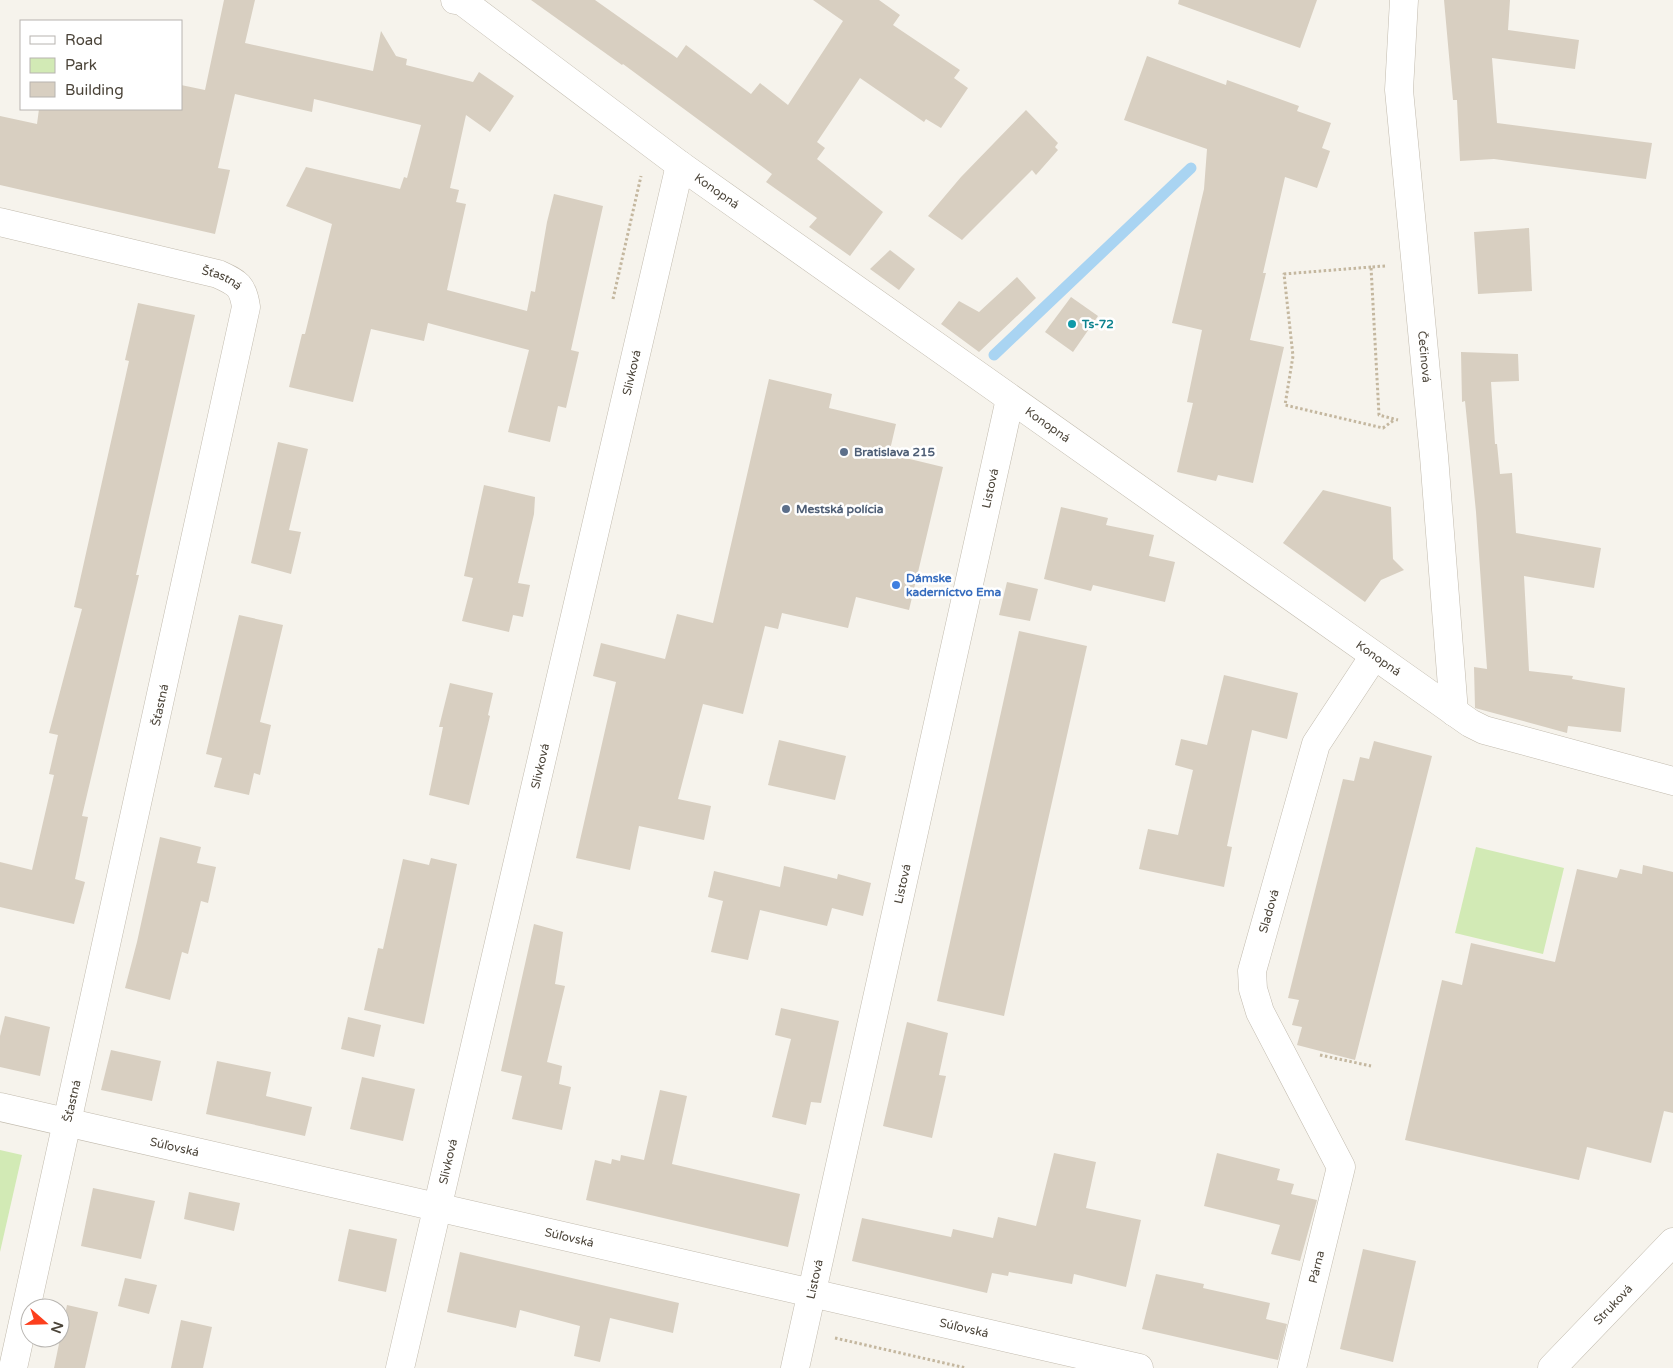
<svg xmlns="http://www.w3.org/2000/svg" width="1673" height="1368" font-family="'Varela Round',sans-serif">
<rect width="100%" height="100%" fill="#f6f3ec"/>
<g fill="#d2eab5">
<path d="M 1476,847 L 1564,868 L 1543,954 L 1455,933 Z"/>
<path d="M 0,1150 L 22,1155 L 0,1252 Z"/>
</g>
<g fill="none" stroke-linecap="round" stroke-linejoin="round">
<path stroke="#a9d4f2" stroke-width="11" d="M 994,355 L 1191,168"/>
</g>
<g fill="#d8cfc1">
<path d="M 224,0 L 255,0 L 245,43 L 373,71 L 381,31 L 396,56 L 407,59 L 406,65 L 473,82 L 479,72 L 514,96 L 490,132 L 466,115 L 450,188 L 459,190 L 456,202 L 466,204 L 447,290 L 527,311 L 531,291 L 535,292 L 547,222 L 554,194 L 603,206 L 571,350 L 579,352 L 566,408 L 558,406 L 550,442 L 508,432 L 529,350 L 428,323 L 424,341 L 371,329 L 353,402 L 289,387 L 302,334 L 305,334 L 332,224 L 286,206 L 306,167 L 400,189 L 404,177 L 407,178 L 421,125 L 314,99 L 312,112 L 235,94 L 218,168 L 230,170 L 215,234 L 0,185 L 0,116 L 37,124 L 39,109 L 181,109 L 181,85 L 205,90 Z"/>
<path d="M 531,0 L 595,0 L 677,58 L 686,45 L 751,94 L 760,83 L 788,105 L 843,21 L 813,0 L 879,0 L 900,15 L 893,25 L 960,70 L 954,78 L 968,88 L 941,128 L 926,119 L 924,122 L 860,78 L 817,142 L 825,148 L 817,159 L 883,212 L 850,256 L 809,227 L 817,218 L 766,182 L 772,174 L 623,64 L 622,65 Z"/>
<path d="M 1179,0 L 1317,0 L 1300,48 L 1178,4 Z"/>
<path d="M 1444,0 L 1510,0 L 1508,30 L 1579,40 L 1575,69 L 1492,58 L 1497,123 L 1652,143 L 1646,179 L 1494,159 L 1460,161 L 1457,100 L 1453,100 Z"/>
<path d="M 1147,56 L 1226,85 L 1227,80 L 1299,106 L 1297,111 L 1331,123 L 1322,148 L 1330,151 L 1317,188 L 1285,177 L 1263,273 L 1266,273 L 1250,340 L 1284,347 L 1253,483 L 1218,475 L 1216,481 L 1177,472 L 1193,403 L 1187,402 L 1202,330 L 1172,323 L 1204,189 L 1207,149 L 1124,120 Z"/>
<path d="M 1026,110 L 1058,143 L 1055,147 L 1058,150 L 1036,175 L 1032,170 L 962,240 L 928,216 L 961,177 Z"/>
<path d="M 1529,228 L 1532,291 L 1478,294 L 1474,232 Z"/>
<path d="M 890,250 L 915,269 L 899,290 L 870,269 Z"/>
<path d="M 1017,277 L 1036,298 L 979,352 L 941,324 L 959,301 L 979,312 Z"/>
<path d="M 1071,297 L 1098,316 L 1073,352 L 1045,332 Z"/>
<path d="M 138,303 L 195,315 L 136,575 L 139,575 L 82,816 L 88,817 L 75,879 L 85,882 L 74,924 L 0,907 L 0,862 L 32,870 L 54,775 L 49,774 L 58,735 L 49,733 L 82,609 L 74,607 L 129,361 L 125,360 Z"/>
<path d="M 1461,352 L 1518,354 L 1519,381 L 1491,382 L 1495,444 L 1497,444 L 1500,474 L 1512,473 L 1516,533 L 1601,548 L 1594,588 L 1524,576 L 1529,671 L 1573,676 L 1572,679 L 1625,688 L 1621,732 L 1568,726 L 1567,733 L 1475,708 L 1474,667 L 1487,669 L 1476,512 L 1465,401 L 1462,402 Z"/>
<path d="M 769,379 L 832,394 L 829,408 L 896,424 L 889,454 L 943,467 L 909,610 L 856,597 L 848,628 L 782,613 L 778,629 L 765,626 L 743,714 L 703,704 L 678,799 L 711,806 L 704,840 L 639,826 L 630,870 L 576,858 L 616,682 L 593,676 L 601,643 L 665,659 L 677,614 L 713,623 Z"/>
<path d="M 278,442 L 308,449 L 289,530 L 301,532 L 291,574 L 251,563 Z"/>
<path d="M 484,485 L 535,497 L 534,514 L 518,583 L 530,585 L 523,617 L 513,615 L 509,632 L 462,621 L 473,578 L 464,576 Z"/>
<path d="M 1323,490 L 1391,507 L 1393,559 L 1404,570 L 1381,580 L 1365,602 L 1283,543 Z"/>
<path d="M 1061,507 L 1108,518 L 1106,525 L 1154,535 L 1149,556 L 1175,562 L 1165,602 L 1093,585 L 1091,591 L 1044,579 Z"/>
<path d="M 1007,582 L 1038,589 L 1030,621 L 999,615 Z"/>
<path d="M 239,615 L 283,625 L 260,722 L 271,725 L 260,775 L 254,773 L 249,795 L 214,787 L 222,758 L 206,754 Z"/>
<path d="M 1019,631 L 1087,646 L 1004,1016 L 937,1001 Z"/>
<path d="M 1224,675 L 1298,693 L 1287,739 L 1252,730 L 1227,846 L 1232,847 L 1224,887 L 1139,869 L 1148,829 L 1178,835 L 1193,770 L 1175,765 L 1181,739 L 1207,745 Z"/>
<path d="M 450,683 L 493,693 L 488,715 L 490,716 L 469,805 L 429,795 L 443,727 L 439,727 Z"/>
<path d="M 779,740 L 846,756 L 835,800 L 768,785 Z"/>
<path d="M 1374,741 L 1432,756 L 1355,1060 L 1297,1045 L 1302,1027 L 1292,1025 L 1299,1000 L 1288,998 L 1343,779 L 1354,781 L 1360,757 L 1369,759 Z"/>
<path d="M 160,837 L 201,847 L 197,863 L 216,867 L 208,903 L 201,901 L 188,954 L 182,952 L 170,1000 L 125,988 L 137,942 Z"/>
<path d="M 431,858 L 457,864 L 424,1024 L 364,1010 L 378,948 L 383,949 L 403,859 L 429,865 Z"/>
<path d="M 1643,865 L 1673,872 L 1673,1113 L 1664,1111 L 1651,1163 L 1587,1147 L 1579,1180 L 1405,1140 L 1442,980 L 1462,985 L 1471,943 L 1555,962 L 1577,869 L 1617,878 L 1620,869 L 1642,874 Z"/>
<path d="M 784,866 L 837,879 L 838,874 L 871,883 L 863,916 L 832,908 L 827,926 L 760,910 L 748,960 L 711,952 L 723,901 L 708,897 L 714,871 L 780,887 Z"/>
<path d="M 534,924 L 563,932 L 555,984 L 565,986 L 547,1062 L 562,1066 L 559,1084 L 571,1087 L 562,1130 L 512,1119 L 522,1076 L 501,1071 Z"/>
<path d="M 781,1008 L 839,1021 L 821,1103 L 811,1102 L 806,1125 L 772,1117 L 791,1039 L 775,1035 Z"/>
<path d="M 5,1016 L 50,1027 L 40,1076 L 0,1067 L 0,1036 Z"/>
<path d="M 348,1017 L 381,1025 L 374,1057 L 341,1049 Z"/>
<path d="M 907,1022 L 948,1033 L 939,1075 L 946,1076 L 932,1138 L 883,1126 Z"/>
<path d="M 111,1050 L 161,1061 L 152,1101 L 101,1090 Z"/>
<path d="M 217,1061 L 271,1072 L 266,1096 L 312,1107 L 305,1136 L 206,1114 Z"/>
<path d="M 362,1077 L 415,1089 L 403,1141 L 350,1129 Z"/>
<path d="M 660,1090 L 687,1096 L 672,1164 L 800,1194 L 788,1247 L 586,1200 L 595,1160 L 611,1164 L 612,1159 L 620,1161 L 621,1155 L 644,1160 Z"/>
<path d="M 1054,1153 L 1096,1162 L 1086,1208 L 1141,1220 L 1126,1287 L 1074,1274 L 1072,1284 L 1009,1272 L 1008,1276 L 992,1273 L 987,1293 L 852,1261 L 862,1218 L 951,1237 L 953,1229 L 993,1238 L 998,1217 L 1036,1226 Z"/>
<path d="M 1217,1153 L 1280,1169 L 1277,1180 L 1294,1184 L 1291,1194 L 1317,1200 L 1300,1261 L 1271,1254 L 1280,1225 L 1204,1206 Z"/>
<path d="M 93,1188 L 155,1201 L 141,1259 L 81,1246 Z"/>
<path d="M 189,1192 L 240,1203 L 234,1231 L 184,1219 Z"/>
<path d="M 349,1229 L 397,1239 L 386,1292 L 338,1281 Z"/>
<path d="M 1363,1249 L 1416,1261 L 1393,1362 L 1340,1349 Z"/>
<path d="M 460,1252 L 679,1303 L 673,1333 L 610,1318 L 600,1362 L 574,1356 L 580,1326 L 520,1310 L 516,1328 L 447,1312 Z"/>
<path d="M 1156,1274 L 1204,1284 L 1203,1288 L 1270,1303 L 1266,1319 L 1287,1324 L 1278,1360 L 1142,1329 Z"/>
<path d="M 125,1278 L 157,1285 L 149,1314 L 118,1306 Z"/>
<path d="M 67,1305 L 98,1312 L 85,1368 L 54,1368 Z"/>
<path d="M 181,1320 L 212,1327 L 203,1368 L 171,1368 Z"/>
</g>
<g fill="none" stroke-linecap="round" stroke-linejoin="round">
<defs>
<g id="minor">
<path id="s1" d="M 455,0 L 462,1 L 680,165 L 1470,723 L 1484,730 L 1673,781"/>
<path id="s2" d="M 1404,0 L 1399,90 L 1434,456 L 1454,712"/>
<path id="s3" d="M 0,222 L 218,274 C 238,283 243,286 246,307 L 13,1368"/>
<path id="s4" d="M 0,1107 L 1139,1368"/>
<path id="s5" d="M 400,1368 L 680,165"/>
<path id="s6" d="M 795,1368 L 1010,399"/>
<path id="s7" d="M 1292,1368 L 1341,1167 L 1260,1012 L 1253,989 L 1252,971 L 1316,744 L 1374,656"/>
<path id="s8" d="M 1552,1368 L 1673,1242"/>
</g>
</defs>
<use href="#minor" stroke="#c2bbae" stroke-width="29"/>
<g stroke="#c4b79f" stroke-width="3" stroke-dasharray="2.5 2.5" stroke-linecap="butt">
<path d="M 1385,266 L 1371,267 L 1379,415 L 1398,420"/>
<path d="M 1371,267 L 1284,274 L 1293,356 L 1285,405 L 1383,428 L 1394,420"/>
<path d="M 613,299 L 641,176"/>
<path d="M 1320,1055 L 1371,1066"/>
<path d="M 835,1338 L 966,1368"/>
</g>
<use href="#minor" stroke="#fff" stroke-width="28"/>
</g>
<circle fill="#0f9aa8" stroke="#fff" stroke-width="2" cx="1072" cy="324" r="5"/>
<g fill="#5c6f8a" stroke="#fff" stroke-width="2">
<circle cx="844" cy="452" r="5"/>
<circle cx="786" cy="509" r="5"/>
</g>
<circle fill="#3f7fe0" stroke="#fff" stroke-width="2" cx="896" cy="585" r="5"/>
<g text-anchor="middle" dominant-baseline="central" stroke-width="5" stroke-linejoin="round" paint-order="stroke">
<g font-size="12" fill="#4b4439" stroke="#fff">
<text stroke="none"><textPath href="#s1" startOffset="325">Konopná</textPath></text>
<text stroke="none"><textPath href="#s3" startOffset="229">Šťastná</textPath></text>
<text stroke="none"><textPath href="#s2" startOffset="358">Čečinová</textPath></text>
<text stroke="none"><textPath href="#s5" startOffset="1022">Slivková</textPath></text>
<text stroke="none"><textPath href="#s1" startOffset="730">Konopná</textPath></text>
<text stroke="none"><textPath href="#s6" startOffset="901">Listová</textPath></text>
<text stroke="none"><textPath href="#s1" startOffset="1135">Konopná</textPath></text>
<text transform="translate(160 705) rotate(-78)">Šťastná</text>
<text stroke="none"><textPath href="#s5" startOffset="618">Slivková</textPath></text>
<text stroke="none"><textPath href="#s6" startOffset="496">Listová</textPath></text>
<text stroke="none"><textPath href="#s7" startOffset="486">Sladová</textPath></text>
<text transform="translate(72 1101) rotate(-77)">Šťastná</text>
<text stroke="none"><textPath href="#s4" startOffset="179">Súľovská</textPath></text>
<text stroke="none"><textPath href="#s5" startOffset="212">Slivková</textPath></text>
<text stroke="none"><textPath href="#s4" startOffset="584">Súľovská</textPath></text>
<text stroke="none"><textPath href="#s7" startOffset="104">Párna</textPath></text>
<text stroke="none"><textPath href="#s6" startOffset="91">Listová</textPath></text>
<text stroke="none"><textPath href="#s8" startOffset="88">Struková</textPath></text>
<text stroke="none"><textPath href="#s4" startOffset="989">Súľovská</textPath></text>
</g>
<g font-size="12" font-weight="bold" fill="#0d838f" stroke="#fff" text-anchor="start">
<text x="1082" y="324">Ts-72</text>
</g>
<g font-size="12" font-weight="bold" fill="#4e5e75" stroke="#fff" text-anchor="start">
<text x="854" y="452">Bratislava 215</text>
<text x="796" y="509">Mestská polícia</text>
</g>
<g font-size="12" font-weight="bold" fill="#366cbe" stroke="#fff" text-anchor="start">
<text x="906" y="578">Dámske<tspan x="906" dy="14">kaderníctvo Ema</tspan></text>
</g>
</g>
<rect x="20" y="20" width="162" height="90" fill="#ffffff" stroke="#b7b4b0"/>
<rect x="30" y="36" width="25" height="8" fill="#ffffff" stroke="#b7b4b0"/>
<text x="65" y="45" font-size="15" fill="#4b4439">Road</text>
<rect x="30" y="58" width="25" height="15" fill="#d2eab5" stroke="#b7b4b0"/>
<text x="65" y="70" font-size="15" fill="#4b4439">Park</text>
<rect x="30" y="82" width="25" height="15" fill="#d8cfc1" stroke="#b7b4b0"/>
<text x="65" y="95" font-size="15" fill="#4b4439">Building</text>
<g transform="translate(45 1323) rotate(110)"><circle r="24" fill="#ffffff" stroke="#b7b4b0"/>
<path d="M0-4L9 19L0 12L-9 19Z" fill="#fc3f1d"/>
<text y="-8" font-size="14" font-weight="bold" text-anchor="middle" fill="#4b4439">N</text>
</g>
</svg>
